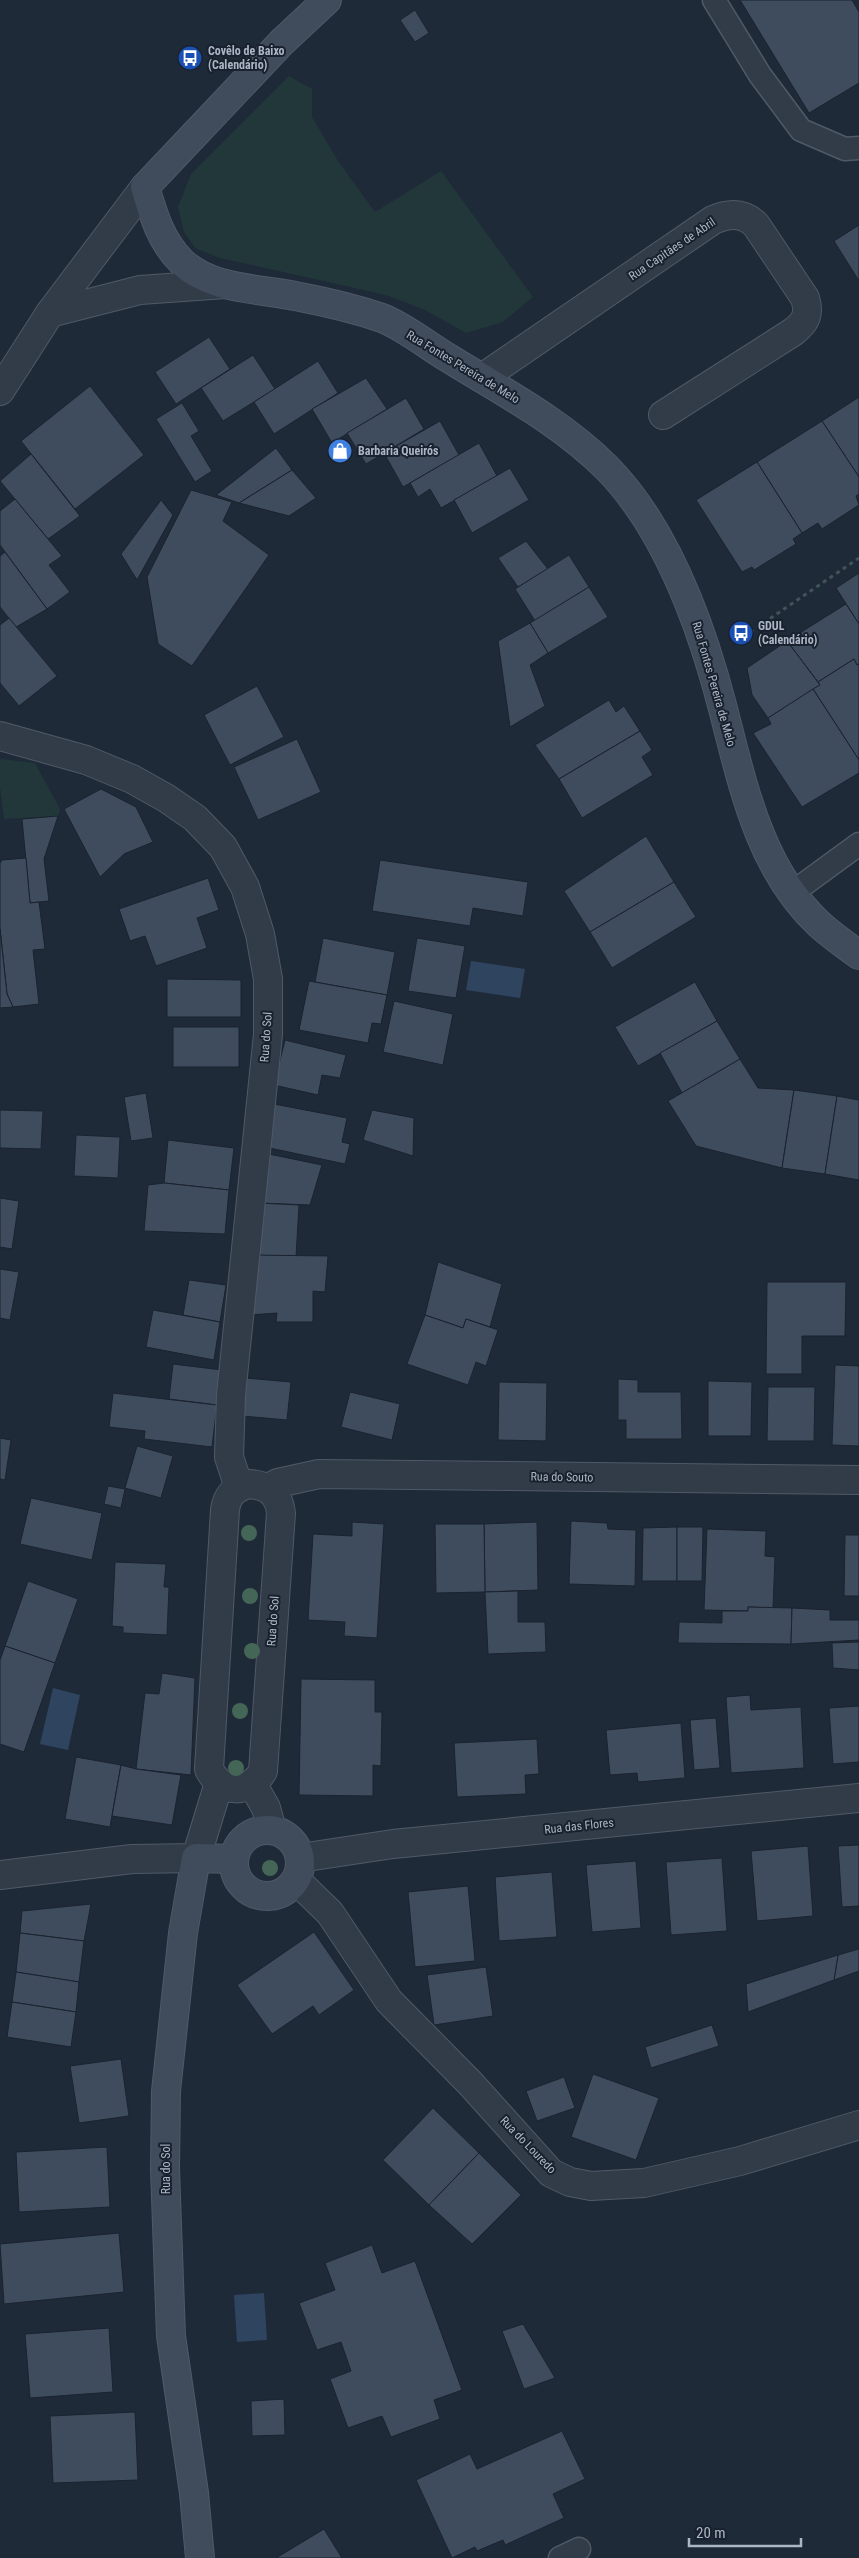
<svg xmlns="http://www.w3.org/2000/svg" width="859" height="2558" font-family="'Roboto Condensed',sans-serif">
<rect width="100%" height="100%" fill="#1f2a38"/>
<g fill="#213739">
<path d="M 289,76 L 312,89 L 312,117 L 338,161 L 375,212 L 441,171 L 533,297 L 503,322 L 466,333 L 425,310 L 386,295 L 220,258 L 195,248 L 184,232 L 178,207 L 191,174 Z"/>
<path d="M 0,759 L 35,763 L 60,809 L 58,816 L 4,819 L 0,787 Z"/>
</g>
<g fill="#2f445f">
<path d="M 471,961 L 525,969 L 520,998 L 466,990 Z"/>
<path d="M 53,1688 L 80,1695 L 68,1750 L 40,1744 Z"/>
<path d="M 264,2293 L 267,2340 L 237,2342 L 234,2295 Z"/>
</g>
<g fill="#3f4c5e" stroke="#1a232f">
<path d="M 740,0 L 852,0 L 859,12 L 859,83 L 809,113 Z"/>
<path d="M 415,10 L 429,33 L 415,42 L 400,20 Z"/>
<path d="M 859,225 L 859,281 L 834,241 Z"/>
<path d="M 209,337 L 230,369 L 176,404 L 155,372 Z"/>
<path d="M 253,355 L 275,389 L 223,421 L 201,388 Z"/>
<path d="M 318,361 L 338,393 L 274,434 L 254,402 Z"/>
<path d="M 366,378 L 387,409 L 332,443 L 312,409 Z"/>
<path d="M 90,386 L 144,455 L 75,509 L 21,441 Z"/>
<path d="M 859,397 L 859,477 L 822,421 Z"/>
<path d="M 406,398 L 424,429 L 366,464 L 347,433 Z"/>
<path d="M 182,403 L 199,431 L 191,436 L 212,471 L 195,482 L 156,419 Z"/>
<path d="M 440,421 L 459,455 L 403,487 L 384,453 Z"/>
<path d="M 822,421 L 859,477 L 859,494 L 856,496 L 859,505 L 822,529 L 818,523 L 802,533 L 757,462 Z"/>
<path d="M 479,443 L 497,476 L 441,508 L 430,489 L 418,497 L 410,483 Z"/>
<path d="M 276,448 L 292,470 L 239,503 L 216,495 Z"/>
<path d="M 31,454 L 80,516 L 48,539 L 0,481 Z"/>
<path d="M 757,462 L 802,533 L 793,539 L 796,544 L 754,570 L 752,567 L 742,572 L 696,500 Z"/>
<path d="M 510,468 L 529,500 L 472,533 L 454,500 Z"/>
<path d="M 292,470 L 316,498 L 289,516 L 239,503 Z"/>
<path d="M 191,490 L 232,502 L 223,521 L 269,555 L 192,666 L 158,644 L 147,577 Z"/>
<path d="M 15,499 L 62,556 L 49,565 L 70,592 L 47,609 L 0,545 L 0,511 Z"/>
<path d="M 161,500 L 173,515 L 137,580 L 121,554 Z"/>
<path d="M 526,541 L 548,569 L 518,587 L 498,558 Z"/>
<path d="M 5,552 L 47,609 L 16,627 L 0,607 L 0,556 Z"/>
<path d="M 569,555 L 589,587 L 535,621 L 515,589 Z"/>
<path d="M 859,573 L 859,624 L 836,588 Z"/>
<path d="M 589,587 L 608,617 L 548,653 L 530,623 Z"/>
<path d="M 846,604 L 859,624 L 859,664 L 857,665 L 854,659 L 818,682 L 787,641 Z"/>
<path d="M 9,618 L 57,676 L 19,706 L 0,683 L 0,625 Z"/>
<path d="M 530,623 L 548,653 L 530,665 L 545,706 L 510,727 L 498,641 Z"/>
<path d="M 787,641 L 820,685 L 768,718 L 752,695 L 747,668 Z"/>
<path d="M 854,659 L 857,665 L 859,664 L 859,760 L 813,689 L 820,685 L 818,682 Z"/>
<path d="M 257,686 L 284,737 L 230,765 L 204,715 Z"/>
<path d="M 813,689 L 859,760 L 859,773 L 802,807 L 753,733 L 771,724 L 768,718 Z"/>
<path d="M 609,700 L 616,712 L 624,706 L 640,731 L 559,779 L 535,745 Z"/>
<path d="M 640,731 L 652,750 L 642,757 L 653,775 L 582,818 L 559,779 Z"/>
<path d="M 297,739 L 321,792 L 258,820 L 234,767 Z"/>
<path d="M 101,789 L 136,807 L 153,842 L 124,854 L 100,877 L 64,809 Z"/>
<path d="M 58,816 L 44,859 L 49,901 L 30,903 L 22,819 Z"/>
<path d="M 646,836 L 674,882 L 590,932 L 564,891 Z"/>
<path d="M 26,858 L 30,903 L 39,902 L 45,949 L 33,950 L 39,1004 L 13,1007 L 7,994 L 0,929 L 0,863 L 2,860 Z"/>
<path d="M 380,860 L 528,882 L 523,916 L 473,908 L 470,926 L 372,911 Z"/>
<path d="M 208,878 L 219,910 L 197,918 L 207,948 L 156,966 L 145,936 L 130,941 L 119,909 Z"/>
<path d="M 674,882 L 696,917 L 612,968 L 590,932 Z"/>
<path d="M 0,929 L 7,994 L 13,1007 L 0,1008 Z"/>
<path d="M 323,938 L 395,952 L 387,995 L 315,982 Z"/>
<path d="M 417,938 L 465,946 L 456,998 L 408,991 Z"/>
<path d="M 167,979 L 241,980 L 241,1017 L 167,1017 Z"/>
<path d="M 309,981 L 387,995 L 381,1024 L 372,1023 L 368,1043 L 299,1030 Z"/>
<path d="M 695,982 L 717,1021 L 638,1066 L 615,1027 Z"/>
<path d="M 394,1001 L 453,1014 L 443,1065 L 383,1052 Z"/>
<path d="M 717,1021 L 740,1059 L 682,1093 L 660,1053 Z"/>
<rect x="173" y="1027" width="66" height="40"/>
<path d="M 285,1040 L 346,1055 L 340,1078 L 322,1075 L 318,1095 L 274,1085 Z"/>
<path d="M 740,1059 L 758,1088 L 794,1090 L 782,1168 L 696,1146 L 668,1101 Z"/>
<path d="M 794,1090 L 837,1096 L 825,1174 L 782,1168 Z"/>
<path d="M 146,1093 L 153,1138 L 131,1141 L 124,1097 Z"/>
<path d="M 837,1096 L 859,1100 L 859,1180 L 825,1174 Z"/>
<path d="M 274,1104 L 347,1118 L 342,1142 L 350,1144 L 345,1164 L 265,1147 Z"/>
<path d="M 0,1110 L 43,1111 L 41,1149 L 0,1148 Z"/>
<path d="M 372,1110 L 414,1118 L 413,1156 L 363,1140 Z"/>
<path d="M 76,1135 L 120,1137 L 118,1178 L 74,1176 Z"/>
<path d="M 168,1140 L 234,1148 L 229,1190 L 164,1183 Z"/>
<path d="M 264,1153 L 322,1165 L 310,1205 L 258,1203 Z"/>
<path d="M 164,1183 L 229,1190 L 225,1234 L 144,1231 L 148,1185 Z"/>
<path d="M 0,1198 L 19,1201 L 12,1249 L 0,1247 Z"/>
<path d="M 258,1203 L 299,1205 L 296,1257 L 254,1255 Z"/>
<path d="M 254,1255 L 328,1256 L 325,1292 L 313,1291 L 313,1322 L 276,1322 L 277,1313 L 250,1315 Z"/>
<path d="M 438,1262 L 502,1284 L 490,1327 L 466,1319 L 463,1328 L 425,1315 Z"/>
<path d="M 0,1269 L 19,1272 L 10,1320 L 0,1318 Z"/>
<path d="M 189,1280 L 226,1285 L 220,1322 L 183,1315 Z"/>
<path d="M 767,1282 L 846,1282 L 845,1336 L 802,1336 L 802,1374 L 766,1374 Z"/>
<path d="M 153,1310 L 220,1322 L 214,1360 L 146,1347 Z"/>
<path d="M 425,1315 L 463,1328 L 466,1319 L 498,1330 L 486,1366 L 476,1362 L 468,1385 L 407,1364 Z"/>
<path d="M 173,1364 L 222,1370 L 217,1405 L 169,1399 Z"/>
<path d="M 835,1365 L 859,1366 L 859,1446 L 832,1445 Z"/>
<path d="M 246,1378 L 291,1382 L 287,1420 L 242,1416 Z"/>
<path d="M 618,1379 L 638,1380 L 638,1392 L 681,1392 L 682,1439 L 626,1439 L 626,1420 L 618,1420 Z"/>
<path d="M 708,1381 L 752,1382 L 751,1436 L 708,1436 Z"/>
<path d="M 499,1382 L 547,1383 L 546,1441 L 498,1440 Z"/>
<path d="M 768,1387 L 815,1387 L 814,1441 L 767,1441 Z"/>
<path d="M 350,1392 L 400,1404 L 392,1440 L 341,1427 Z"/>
<path d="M 113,1393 L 217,1405 L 212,1447 L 144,1439 L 145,1431 L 109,1427 Z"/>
<path d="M 0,1438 L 11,1440 L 5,1480 L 0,1479 Z"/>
<path d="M 137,1446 L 173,1456 L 161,1498 L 125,1488 Z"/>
<path d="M 108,1486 L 125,1489 L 121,1508 L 104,1504 Z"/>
<path d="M 31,1498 L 102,1513 L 92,1560 L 20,1544 Z"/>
<path d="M 571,1521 L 607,1523 L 608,1529 L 636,1530 L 635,1586 L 569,1584 Z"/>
<path d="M 352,1522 L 384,1524 L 377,1638 L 344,1636 L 345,1622 L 308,1620 L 313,1534 L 352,1536 Z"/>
<path d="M 537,1522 L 538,1590 L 485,1592 L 484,1524 Z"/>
<path d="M 435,1524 L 484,1524 L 485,1592 L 436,1593 Z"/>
<path d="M 677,1527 L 677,1581 L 642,1581 L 643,1528 Z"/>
<path d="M 677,1527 L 703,1527 L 702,1581 L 677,1581 Z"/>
<path d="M 707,1529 L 766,1531 L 765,1556 L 775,1557 L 773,1608 L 748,1607 L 748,1611 L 704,1610 Z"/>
<path d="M 845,1535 L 859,1535 L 859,1596 L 844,1596 Z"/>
<path d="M 115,1562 L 166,1564 L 164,1587 L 169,1587 L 167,1635 L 123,1633 L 123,1627 L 112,1626 Z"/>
<path d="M 28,1581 L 78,1599 L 55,1663 L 5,1646 Z"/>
<path d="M 518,1591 L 518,1622 L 545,1622 L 546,1652 L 488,1654 L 485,1592 Z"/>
<path d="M 748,1607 L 792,1608 L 791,1644 L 678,1643 L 679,1622 L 722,1623 L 722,1611 L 748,1611 Z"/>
<path d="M 792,1608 L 830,1610 L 830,1620 L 859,1620 L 859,1640 L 791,1644 Z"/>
<path d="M 859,1642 L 859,1670 L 833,1668 L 832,1643 Z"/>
<path d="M 5,1646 L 55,1663 L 24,1752 L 0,1744 L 0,1660 Z"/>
<path d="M 162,1673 L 195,1678 L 191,1775 L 136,1769 L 145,1693 L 159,1694 Z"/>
<path d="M 301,1679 L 375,1680 L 375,1712 L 382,1712 L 381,1766 L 373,1765 L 373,1796 L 299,1795 Z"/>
<path d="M 750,1695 L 751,1710 L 801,1707 L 804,1768 L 731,1773 L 726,1697 Z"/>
<path d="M 859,1706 L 859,1762 L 833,1764 L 829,1708 Z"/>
<path d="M 716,1718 L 720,1768 L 694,1770 L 690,1720 Z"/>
<path d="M 681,1723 L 685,1778 L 638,1782 L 637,1773 L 610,1775 L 606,1730 Z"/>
<path d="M 537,1739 L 539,1774 L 525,1775 L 526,1794 L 457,1797 L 454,1743 Z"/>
<path d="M 76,1757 L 121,1765 L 110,1827 L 65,1819 Z"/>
<path d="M 121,1765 L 136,1769 L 181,1775 L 172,1825 L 112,1816 Z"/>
<path d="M 859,1845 L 859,1906 L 842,1907 L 838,1846 Z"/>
<path d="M 808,1846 L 813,1916 L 757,1921 L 751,1851 Z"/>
<path d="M 722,1858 L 727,1931 L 671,1935 L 666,1862 Z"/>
<path d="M 636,1861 L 641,1928 L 592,1932 L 586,1865 Z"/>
<path d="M 552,1872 L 557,1937 L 499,1941 L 495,1877 Z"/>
<path d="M 468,1886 L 475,1961 L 415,1967 L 408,1892 Z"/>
<path d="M 91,1904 L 84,1941 L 20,1933 L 22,1911 Z"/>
<path d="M 314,1932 L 354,1990 L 319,2015 L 313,2006 L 272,2034 L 237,1985 Z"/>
<path d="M 20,1933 L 84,1941 L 79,1982 L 16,1972 Z"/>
<path d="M 859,1949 L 859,1971 L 834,1980 L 838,1955 Z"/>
<path d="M 838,1955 L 834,1980 L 748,2012 L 746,1984 Z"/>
<path d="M 486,1967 L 493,2016 L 434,2025 L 427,1975 Z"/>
<path d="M 16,1972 L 79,1982 L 76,2012 L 12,2002 Z"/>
<path d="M 12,2002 L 76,2012 L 71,2047 L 7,2037 Z"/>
<path d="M 712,2025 L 719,2046 L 651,2068 L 645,2047 Z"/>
<path d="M 121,2059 L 129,2116 L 79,2123 L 70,2066 Z"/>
<path d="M 593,2074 L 659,2098 L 636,2160 L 571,2137 Z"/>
<path d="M 564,2077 L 575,2108 L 537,2121 L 526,2091 Z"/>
<path d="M 433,2108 L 479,2153 L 429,2205 L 383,2160 Z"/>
<path d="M 107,2147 L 110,2207 L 19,2212 L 16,2152 Z"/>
<path d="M 479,2153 L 521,2195 L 472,2244 L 429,2205 Z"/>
<path d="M 119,2233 L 124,2292 L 4,2304 L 0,2244 Z"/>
<path d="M 372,2245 L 382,2273 L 415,2261 L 462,2390 L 434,2400 L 440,2419 L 391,2437 L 382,2416 L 348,2428 L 330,2379 L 351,2371 L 341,2342 L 317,2350 L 299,2303 L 335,2290 L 325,2263 Z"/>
<path d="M 523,2324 L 555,2378 L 524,2389 L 502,2331 Z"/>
<path d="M 109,2328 L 113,2392 L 30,2398 L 25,2334 Z"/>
<path d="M 284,2399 L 285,2435 L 252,2436 L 251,2401 Z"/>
<path d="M 135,2412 L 138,2480 L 53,2483 L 50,2416 Z"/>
<path d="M 562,2431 L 585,2479 L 553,2494 L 564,2518 L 505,2545 L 503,2540 L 477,2551 L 475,2547 L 452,2558 L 416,2480 L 470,2454 L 477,2469 Z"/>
<path d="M 324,2529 L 342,2558 L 276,2558 Z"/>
</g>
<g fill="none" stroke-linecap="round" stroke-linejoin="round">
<defs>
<g id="lane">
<path d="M 714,0 L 760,75 L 801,130 L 845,149 L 859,148"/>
<path d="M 792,893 L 859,844"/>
<path d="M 560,2558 L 579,2549"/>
</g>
<g id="street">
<path d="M 50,313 L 140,290 L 225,284"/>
<path d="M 482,378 L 713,220 C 729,213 743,212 756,225 L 805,298 C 810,314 806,322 793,332 L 663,415"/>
<path d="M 0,391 L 50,313 L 145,187"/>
<path d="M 0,736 L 86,760 L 132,779 L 166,798 L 195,818 L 223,847 L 245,887 L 260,934 L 268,979 L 268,1034 L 231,1395 L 229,1457 L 239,1487"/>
<path d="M 249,1484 C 268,1485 279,1494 281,1513 L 263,1771 C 249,1795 221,1794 209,1769 L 225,1510 C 227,1495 234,1488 249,1484 Z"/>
<path d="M 268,1488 L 278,1483 L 319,1474 L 859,1480"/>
<path d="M 253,1785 L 266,1808 L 272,1830"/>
<path d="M 300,1858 L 393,1844 L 859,1798"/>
<path d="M 0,1875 L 132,1859 L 196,1858 L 219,1783"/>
<path d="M 296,1880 L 330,1913 L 389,2001 L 470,2083 L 551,2173 L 570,2182 L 591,2186 L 644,2183 L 740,2161 L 859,2125"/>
</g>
<g id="secondary">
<path d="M 327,0 L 282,42 L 145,187 C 153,214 161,242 182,262 C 213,291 261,288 300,297 C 326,302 356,309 382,318 C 405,327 428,346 450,359 C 505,393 561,422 607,468 C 666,528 701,625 722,705 C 742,781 758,867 819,924 C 831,935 845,945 859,955"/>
<circle cx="267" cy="1863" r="33"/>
<path d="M 200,2558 L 194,2493 L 171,2336 L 165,2169 L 166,2091 L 183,1933 L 196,1858 L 234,1859"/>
</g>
</defs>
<use href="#lane" stroke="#505967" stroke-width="25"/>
<use href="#street" stroke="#505967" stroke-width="30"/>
<use href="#secondary" stroke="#505967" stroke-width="30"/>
<path stroke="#3e5457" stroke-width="3" stroke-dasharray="4 4" stroke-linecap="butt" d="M 737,641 L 859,558"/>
<use href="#lane" stroke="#323c49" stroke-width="22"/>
<use href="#street" stroke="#323c49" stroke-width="28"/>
<use href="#secondary" stroke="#404b5c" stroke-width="28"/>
</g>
<g fill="#446656">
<circle cx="249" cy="1533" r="8"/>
<circle cx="250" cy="1596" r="8"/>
<circle cx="252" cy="1651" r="8"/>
<circle cx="240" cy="1711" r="8"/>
<circle cx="236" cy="1768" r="8"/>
<circle cx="270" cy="1868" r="8"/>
</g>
<defs>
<symbol id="bus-disc" viewBox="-11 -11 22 22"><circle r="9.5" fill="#1a4fb4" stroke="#18212d"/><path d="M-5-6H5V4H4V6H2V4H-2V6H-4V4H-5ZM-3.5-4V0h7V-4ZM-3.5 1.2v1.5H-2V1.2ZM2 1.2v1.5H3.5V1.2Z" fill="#fff"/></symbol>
<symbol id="shop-disc" viewBox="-11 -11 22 22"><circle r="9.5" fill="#3f7fe0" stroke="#18212d"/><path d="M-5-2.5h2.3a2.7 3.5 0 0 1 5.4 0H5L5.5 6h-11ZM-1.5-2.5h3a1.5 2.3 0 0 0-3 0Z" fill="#fff"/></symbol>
</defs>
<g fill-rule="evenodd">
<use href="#bus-disc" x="176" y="44" width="28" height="28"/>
<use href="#shop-disc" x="326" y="437" width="28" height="28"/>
<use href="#bus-disc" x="727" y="619" width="28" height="28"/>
</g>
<g text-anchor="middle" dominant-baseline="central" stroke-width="4" stroke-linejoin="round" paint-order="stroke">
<g font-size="12" font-weight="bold" fill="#acb6c6" stroke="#18212d" text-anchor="start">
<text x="208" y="51">Covêlo de Baixo<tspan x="208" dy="14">(Calendário)</tspan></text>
<text x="358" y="451">Barbaria Queirós</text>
<text x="758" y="626">GDUL<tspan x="758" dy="14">(Calendário)</tspan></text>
</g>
<g font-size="12" fill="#acb6c6" stroke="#18212d">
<text transform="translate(672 249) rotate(-34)">Rua Capitães de Abril</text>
<text transform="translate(463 367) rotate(31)">Rua Fontes Pereira de Melo</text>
<text transform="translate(714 684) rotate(74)">Rua Fontes Pereira de Melo</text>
<text transform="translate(266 1037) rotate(-86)">Rua do Sol</text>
<text transform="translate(562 1477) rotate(1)">Rua do Souto</text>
<text transform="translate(273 1621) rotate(-86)">Rua do Sol</text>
<text transform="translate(579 1826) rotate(-6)">Rua das Flores</text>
<text transform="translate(528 2145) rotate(46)">Rua do Louredo</text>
<text transform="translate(166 2169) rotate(-90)">Rua do Sol</text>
</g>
</g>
<path d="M689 2538v8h112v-8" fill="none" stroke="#acb6c6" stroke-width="2.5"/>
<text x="696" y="2538" font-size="15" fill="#acb6c6" stroke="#18212d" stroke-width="4" paint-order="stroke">20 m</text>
</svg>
